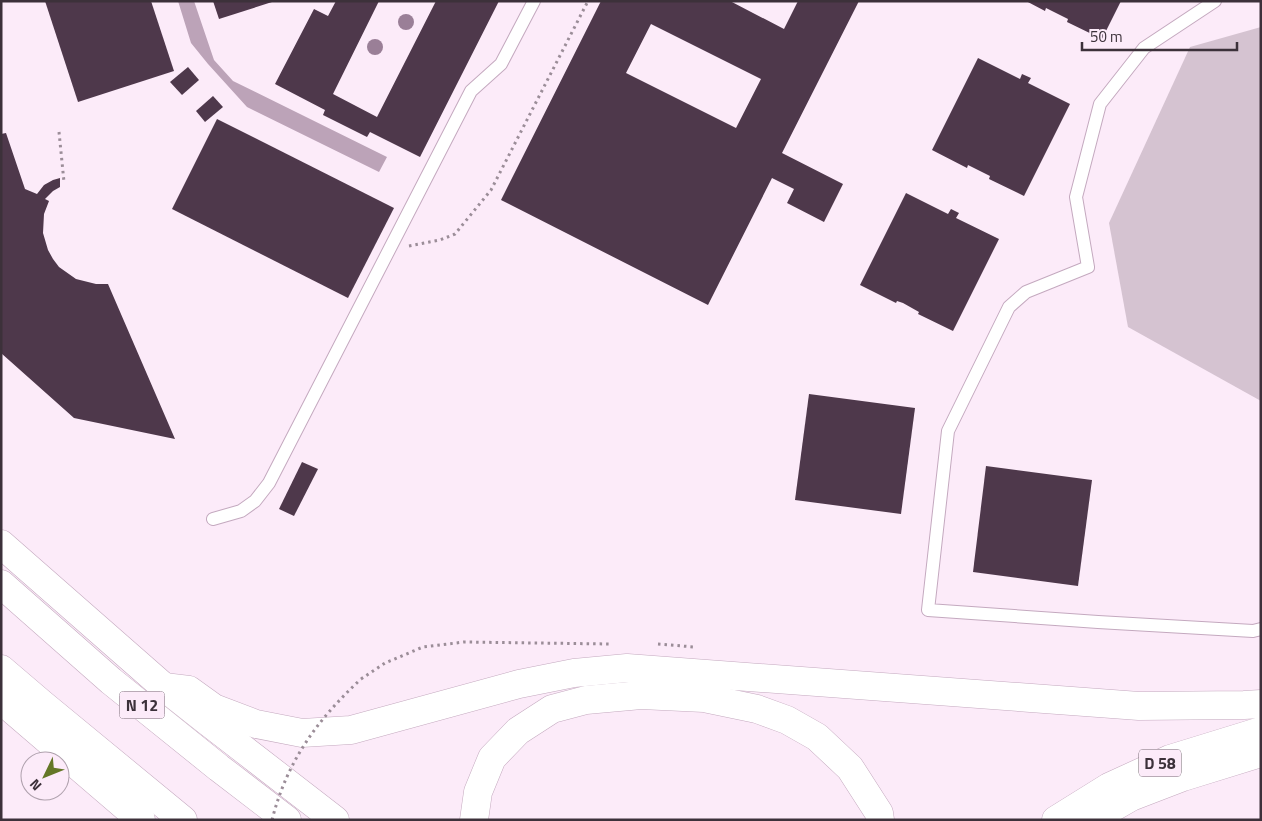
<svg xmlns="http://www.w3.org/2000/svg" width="1262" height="821" font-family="'Titillium Web',sans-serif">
<rect width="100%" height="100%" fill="#fcebf9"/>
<path fill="#d5c3d1" d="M 1261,27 L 1261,401 L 1128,327 L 1109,223 L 1190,47 Z"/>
<path fill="#bca3b8" d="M 178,1 L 194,1 L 214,60 L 233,81 L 387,157 L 379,172 L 247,107 L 208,64 L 191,43 Z"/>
<g fill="#4e384b" fill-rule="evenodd">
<path d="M 45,1 L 151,1 L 174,71 L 78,102 Z"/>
<path d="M 213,1 L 272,1 L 272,2 L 219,19 Z"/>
<path d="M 336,1 L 379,1 L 333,94 L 377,117 L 436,1 L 499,1 L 420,157 L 370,132 L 367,137 L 323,115 L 325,110 L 275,84 L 314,9 L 328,16 Z"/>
<path d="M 601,1 L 730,1 L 784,29 L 798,1 L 859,1 L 782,153 L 843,184 L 824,222 L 787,203 L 794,189 L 772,178 L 708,305 L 501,200 ZM 651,24 L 761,79 L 736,128 L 626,73 Z"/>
<path d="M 1026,1 L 1121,1 L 1102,39 L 1067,22 L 1068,19 L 1046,8 L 1045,11 Z"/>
<path d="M 978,58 L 1020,79 L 1022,74 L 1031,78 L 1028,83 L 1070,104 L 1024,196 L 989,179 L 990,176 L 968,165 L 967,168 L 932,150 Z"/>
<path d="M 188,67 L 199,80 L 182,95 L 170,82 Z"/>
<path d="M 213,96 L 223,107 L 205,122 L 196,111 Z"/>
<path d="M 217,119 L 394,208 L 348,298 L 172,209 Z"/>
<path d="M 6,133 L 25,189 L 37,194 L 44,185 L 53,180 L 60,178 L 60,187 L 53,191 L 45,199 L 49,201 L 44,214 L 43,233 L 48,250 L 53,259 L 59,267 L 76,279 L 96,284 L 108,284 L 175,439 L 74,418 L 1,353 L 1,134 Z"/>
<path d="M 906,193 L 948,214 L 951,209 L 959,213 L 956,218 L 999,239 L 953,331 L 918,314 L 919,312 L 903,303 L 897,301 L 896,303 L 860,285 Z"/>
<path d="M 809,394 L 915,408 L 901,514 L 795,500 Z"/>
<path d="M 302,462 L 318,469 L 294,516 L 279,509 Z"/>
<path d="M 986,466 L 1092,480 L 1078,586 L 973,572 Z"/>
</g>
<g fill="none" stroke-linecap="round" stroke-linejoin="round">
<defs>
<g id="lane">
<path d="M 1215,1 L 1144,48 L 1100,104 L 1076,197 L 1088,267 L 1026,292 L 1009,307 L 948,431 L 928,610 L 1098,622 L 1253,631 L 1261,629"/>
<path d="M 213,519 L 241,511 L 255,501 L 269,483 L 471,91 L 501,64 L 534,1"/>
</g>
<g id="primary">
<path d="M 1056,820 L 1109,787 L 1170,759 L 1261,731"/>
<path d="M 1091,820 L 1131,797 L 1183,777 L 1261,753"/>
</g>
<g id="highway">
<path d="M 1,544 L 164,687 L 207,721 L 335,820"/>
<path d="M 1,584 L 111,681 L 219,768 L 287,820"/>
<path d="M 1,669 L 42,704 L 183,820"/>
<path d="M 164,687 L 189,690 L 214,708 L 256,724 L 302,733 L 351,730 L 519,684 L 574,673 L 627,668 L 1139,706 L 1244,705 L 1261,704"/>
<path d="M 1,700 L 141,820"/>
<path d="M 474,820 L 478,792 L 492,758 L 518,731 L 552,709 L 586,700 L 641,695 L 704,698 L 757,709 L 787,720 L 817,737 L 850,768 L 879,813 L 880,820"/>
</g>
</defs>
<use href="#lane" stroke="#c4a9bf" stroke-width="14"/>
<use href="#primary" stroke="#c4a9bf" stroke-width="29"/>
<use href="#highway" stroke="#c4a9bf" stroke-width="29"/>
<g stroke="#9b8d98" stroke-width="3" stroke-dasharray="2.5 4" stroke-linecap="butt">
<path d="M 59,132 L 64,182"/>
<path d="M 409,246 L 440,240 L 455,234 L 491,190 L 588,1"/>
<path d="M 658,644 L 694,647"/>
<path d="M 361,679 L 385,663 L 423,647 L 464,642 L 609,644"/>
</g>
<use href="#lane" stroke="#fff" stroke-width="12"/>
<use href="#primary" stroke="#fff" stroke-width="28"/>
<use href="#highway" stroke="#fff" stroke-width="28"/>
<path stroke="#9b8d98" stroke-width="3" stroke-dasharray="2.5 4" stroke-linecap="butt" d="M 272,820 C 287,761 317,720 361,679"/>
</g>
<g fill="#9a7f97">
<circle cx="406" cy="22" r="8"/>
<circle cx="375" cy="47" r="8"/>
</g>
<g text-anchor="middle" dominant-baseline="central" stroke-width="5" stroke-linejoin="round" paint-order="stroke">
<g fill="#fcebf9" stroke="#766973" stroke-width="1">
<rect x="119.5" y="691.5" width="45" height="27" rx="4"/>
<rect x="1139" y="749.5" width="42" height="27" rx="4"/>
</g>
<g font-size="16" font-weight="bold" fill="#3c313a">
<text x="142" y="705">N 12</text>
<text x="1160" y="763">D 58</text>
</g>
</g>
<rect width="1262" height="821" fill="none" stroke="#3c313a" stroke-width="5"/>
<g transform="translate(45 776) rotate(227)"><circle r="24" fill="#fcebf9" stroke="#afa1ad"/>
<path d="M0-4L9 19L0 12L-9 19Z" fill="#647727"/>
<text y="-8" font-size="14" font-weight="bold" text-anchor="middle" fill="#3c313a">N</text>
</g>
<path d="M1082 42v8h155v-8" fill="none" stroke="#3c313a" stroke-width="2.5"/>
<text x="1090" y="42" font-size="15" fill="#3c313a" stroke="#fcebf9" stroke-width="4" paint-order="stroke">50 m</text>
</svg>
